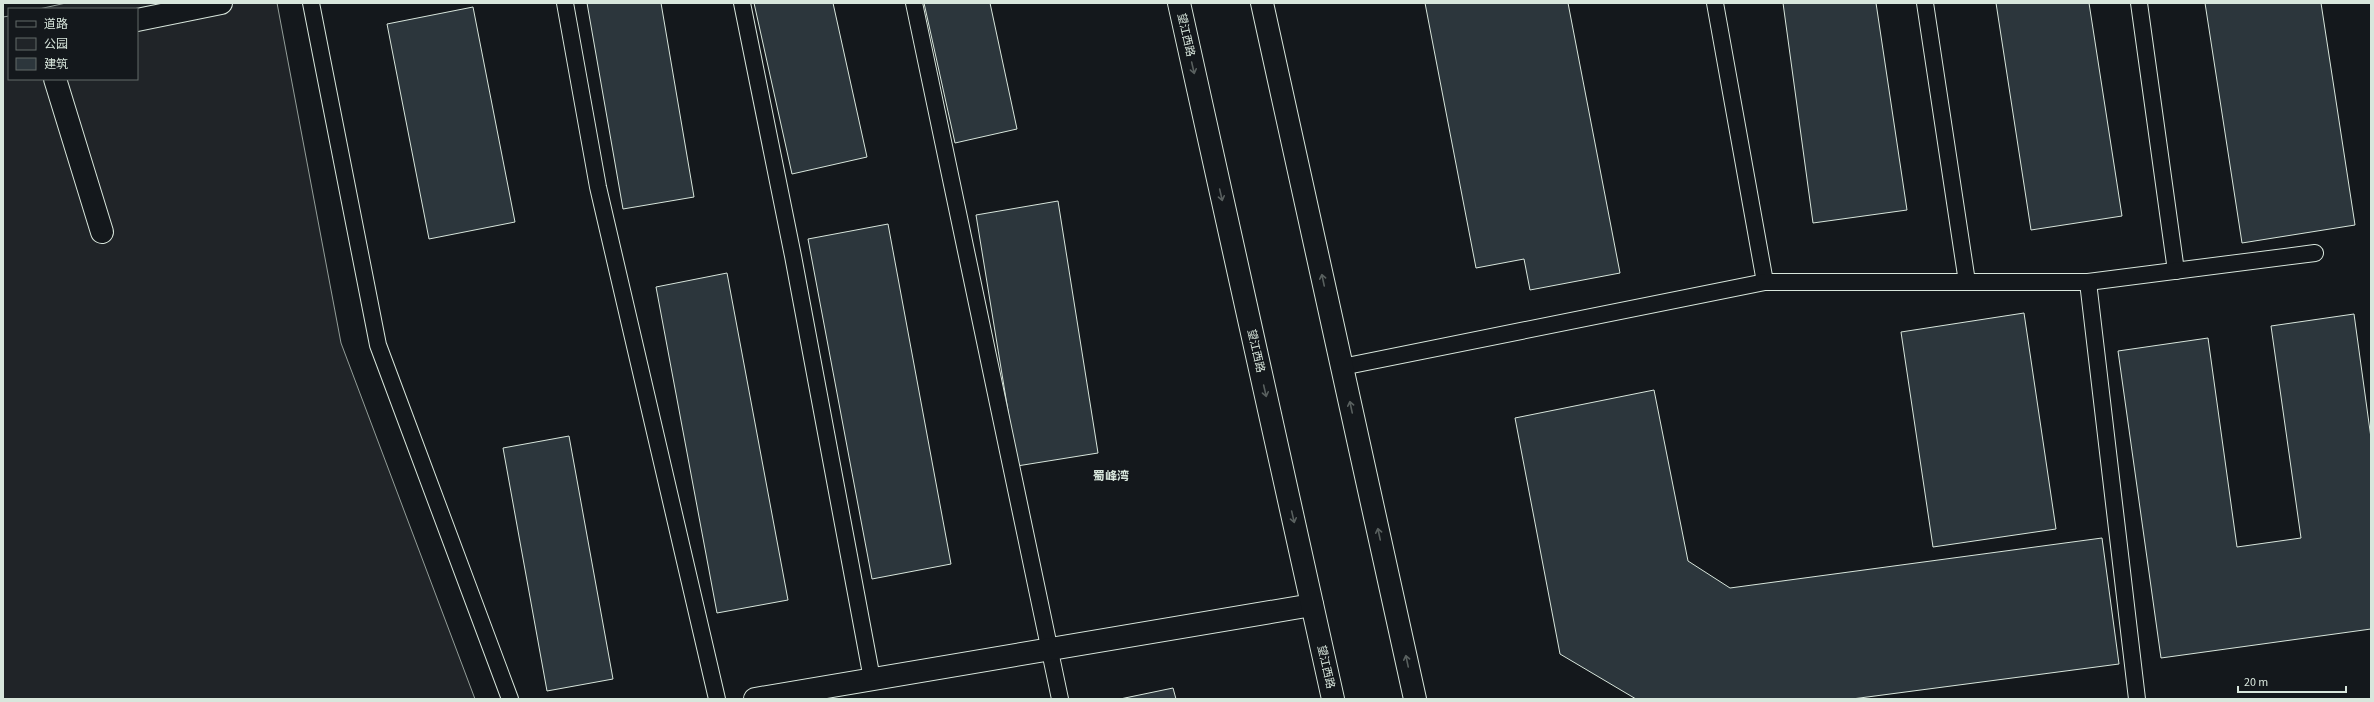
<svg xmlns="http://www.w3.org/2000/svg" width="2374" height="702" font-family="'Source Sans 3','Noto Sans SC',sans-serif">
<rect width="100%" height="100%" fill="#14181c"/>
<path fill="#202428" stroke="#939e99" d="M 66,3 L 277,3 L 341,343 L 475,699 L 3,699 L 3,17 L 9,16 L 9,79 L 137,79 L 137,9 L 39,9 Z"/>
<g fill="#2c363c" stroke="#d8e6dc">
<path d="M 587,3 L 661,3 L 694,197 L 623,209 Z"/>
<path d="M 754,3 L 833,3 L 867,157 L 792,174 Z"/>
<path d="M 924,3 L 990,3 L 1017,129 L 955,143 Z"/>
<path d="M 1425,3 L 1568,3 L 1620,273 L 1530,290 L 1524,259 L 1476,268 Z"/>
<path d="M 1783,3 L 1876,3 L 1907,210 L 1813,223 Z"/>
<path d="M 1996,3 L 2089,3 L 2122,216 L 2031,230 Z"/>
<path d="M 2205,3 L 2321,3 L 2355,225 L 2242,243 Z"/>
<path d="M 473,7 L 515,222 L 429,239 L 387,24 Z"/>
<path d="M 1058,201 L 1098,453 L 1017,466 L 976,215 Z"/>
<path d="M 888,224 L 951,564 L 872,579 L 808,239 Z"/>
<path d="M 727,273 L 788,600 L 717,613 L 656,287 Z"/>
<path d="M 2024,313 L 2056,529 L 1933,547 L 1901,332 Z"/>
<path d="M 2354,314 L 2371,438 L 2371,629 L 2161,658 L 2118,351 L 2208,338 L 2237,547 L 2301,538 L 2271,326 Z"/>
<path d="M 1654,390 L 1688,561 L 1730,588 L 2102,538 L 2119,664 L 1852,699 L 1636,699 L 1560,654 L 1515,418 Z"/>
<path d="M 569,436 L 613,679 L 547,691 L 503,448 Z"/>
<path d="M 1173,688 L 1176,699 L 1120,699 Z"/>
</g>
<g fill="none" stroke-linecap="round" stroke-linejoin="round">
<defs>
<g id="service">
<path d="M 311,3 L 378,345 L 510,699"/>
<path d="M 565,3 L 598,187 L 717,699"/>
<path d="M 742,3 L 793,256 L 872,679"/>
<path d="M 914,3 L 1060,699"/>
<path d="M 1715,3 L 1765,282"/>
<path d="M 1925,3 L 1967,282"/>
<path d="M 2139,3 L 2176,271"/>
<path d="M 2088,282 L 2315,253"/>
<path d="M 1342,367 L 1765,282 L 2088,282 L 2137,699"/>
</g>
<g id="minor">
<path d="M 137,20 L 221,3"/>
<path d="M 55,79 L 102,232"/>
<path d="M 755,699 L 1312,605"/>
</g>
<g id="primary">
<path d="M 1179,3 L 1333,699"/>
<path d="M 1262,3 L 1415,699"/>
</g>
</defs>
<use href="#service" stroke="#d8e6dc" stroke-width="18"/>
<use href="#minor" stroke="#d8e6dc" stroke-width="24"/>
<use href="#primary" stroke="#d8e6dc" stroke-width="24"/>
<use href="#service" stroke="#14181c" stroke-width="16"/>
<use href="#minor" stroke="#14181c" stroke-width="22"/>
<use href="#primary" stroke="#14181c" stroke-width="22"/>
</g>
<defs><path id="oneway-shaft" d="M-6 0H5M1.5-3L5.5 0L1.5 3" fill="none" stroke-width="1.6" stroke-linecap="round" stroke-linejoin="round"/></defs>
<g stroke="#59605f">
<use href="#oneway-shaft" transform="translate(1193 68) rotate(77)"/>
<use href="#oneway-shaft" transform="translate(1221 195) rotate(77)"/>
<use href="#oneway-shaft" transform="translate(1323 280) rotate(-102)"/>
<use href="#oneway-shaft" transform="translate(1265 391) rotate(77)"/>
<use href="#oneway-shaft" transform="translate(1351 407) rotate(-102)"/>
<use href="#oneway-shaft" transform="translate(1293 517) rotate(77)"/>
<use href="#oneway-shaft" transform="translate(1379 534) rotate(-102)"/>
<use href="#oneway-shaft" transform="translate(1407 661) rotate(-102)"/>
</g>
<g text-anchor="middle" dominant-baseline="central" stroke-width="3" stroke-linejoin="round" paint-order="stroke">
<g font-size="11" fill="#d8e6dc" stroke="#14181c">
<text transform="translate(1186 35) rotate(77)">望江西路</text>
<text transform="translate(1256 351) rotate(77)">望江西路</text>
<text transform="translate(1326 667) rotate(77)">望江西路</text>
</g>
<g font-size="12" font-weight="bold" fill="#d8e6dc" stroke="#14181c">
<text x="1111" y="476">蜀峰湾</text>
</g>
</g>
<rect width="2374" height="702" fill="none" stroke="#d8e6dc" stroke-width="8"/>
<rect x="8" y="8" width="130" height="72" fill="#14181c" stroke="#626a69"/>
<rect x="16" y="21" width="20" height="6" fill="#14181c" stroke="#626a69"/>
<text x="44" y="28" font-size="12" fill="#d8e6dc">道路</text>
<rect x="16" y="38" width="20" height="12" fill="#202428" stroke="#626a69"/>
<text x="44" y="48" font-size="12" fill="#d8e6dc">公园</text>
<rect x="16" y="58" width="20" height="12" fill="#2c363c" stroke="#626a69"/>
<text x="44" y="68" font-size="12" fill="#d8e6dc">建筑</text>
<path d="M2238 686v6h108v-6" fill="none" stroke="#d8e6dc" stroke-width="2"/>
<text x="2244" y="686" font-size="12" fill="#d8e6dc" stroke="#14181c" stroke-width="3" paint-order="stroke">20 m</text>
</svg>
